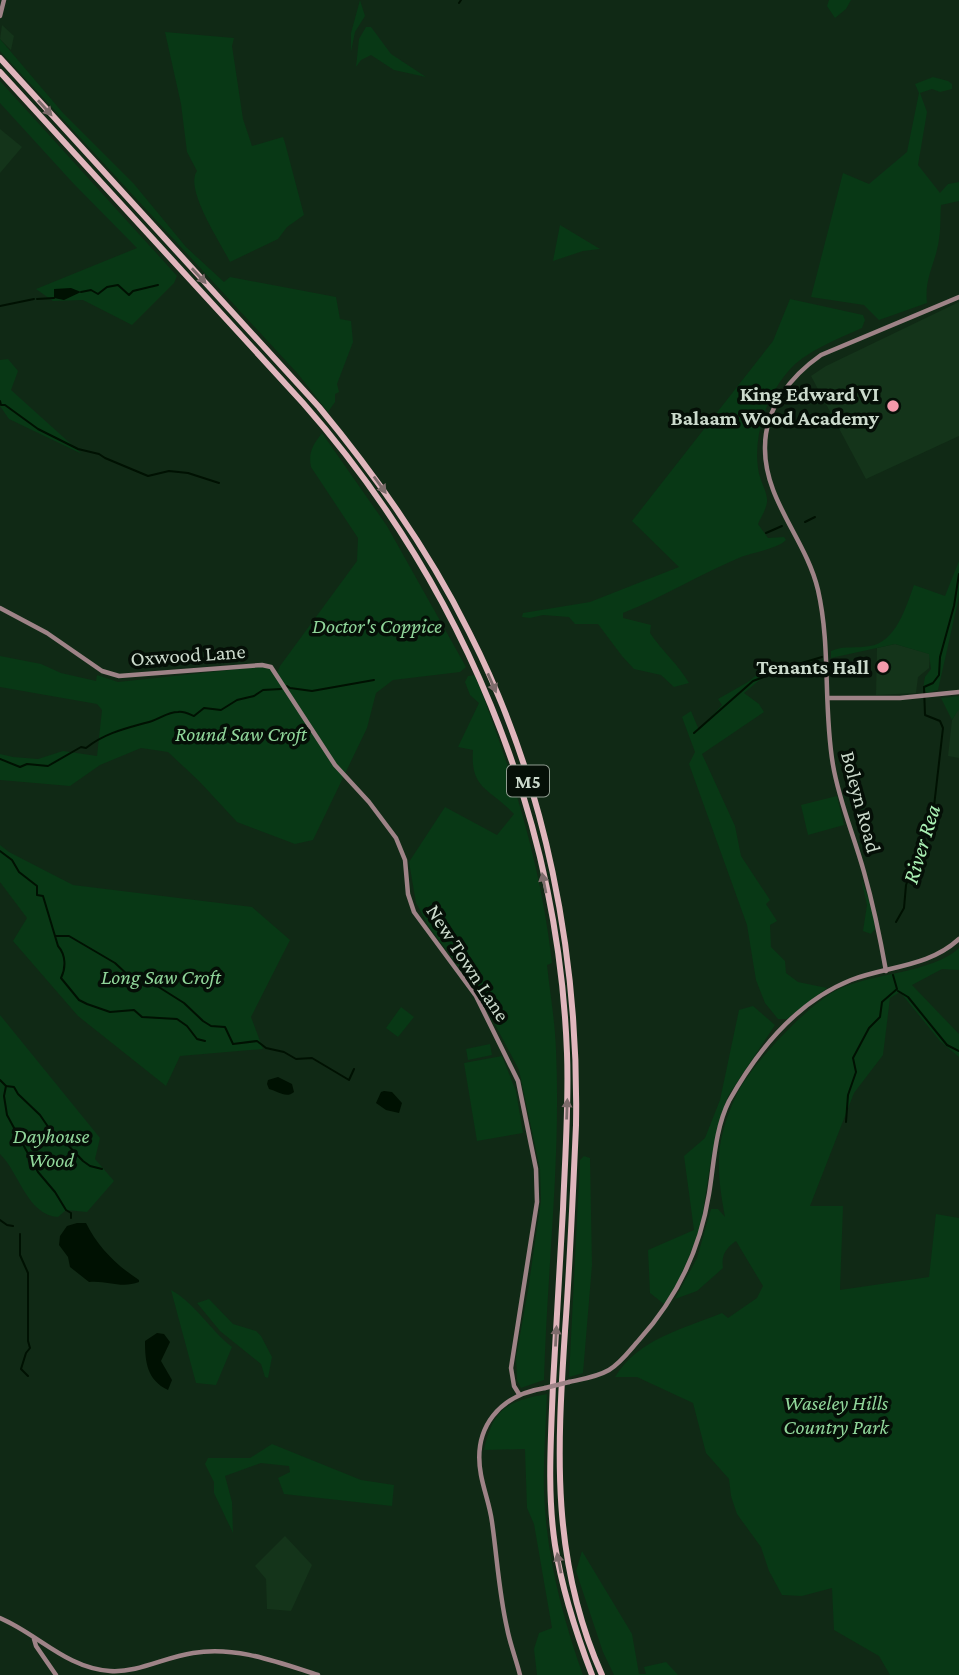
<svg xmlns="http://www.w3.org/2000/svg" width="959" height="1675" font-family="'Crimson Pro',serif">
<rect width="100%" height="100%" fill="#102915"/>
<g fill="#14341a">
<path d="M 2,25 L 14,36 L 11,50 L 0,39 Z"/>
<path d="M 0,129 L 22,147 L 0,173 Z"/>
<path d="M 959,302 L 959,436 L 866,479 L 811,376 L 826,366 Z"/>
<path d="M 895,644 L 930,654 L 929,668 L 918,677 L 916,693 L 876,695 L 877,648 Z"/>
<path d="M 958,709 L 959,709 L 959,758 L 948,756 L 952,720 Z"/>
<path d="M 285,1536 L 312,1565 L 291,1611 L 267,1609 L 266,1579 L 255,1566 Z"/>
</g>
<g fill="#083815">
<path d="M 360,0 L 365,16 L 355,32 L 351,52 L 351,33 Z"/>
<path d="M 829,0 L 851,0 L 846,9 L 835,18 L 827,6 Z"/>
<path d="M 366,27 L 371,27 L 391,54 L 426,77 L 394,70 L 371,55 L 361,60 L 356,67 L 359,39 Z"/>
<path d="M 165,32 L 234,38 L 232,46 L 243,119 L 252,146 L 283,137 L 285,143 L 304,215 L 287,227 L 278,239 L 230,262 C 221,243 184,189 197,171 L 187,152 L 181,104 Z"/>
<path d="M 0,39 L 63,113 L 134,184 L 186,247 L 224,282 L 230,277 L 336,297 L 340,319 L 351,321 L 353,342 L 337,384 L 339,392 L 335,394 L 335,402 L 328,412 L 298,374 L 0,51 Z"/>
<path d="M 933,77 L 948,81 L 952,84 L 952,89 L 940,92 L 932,89 L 920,93 L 927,112 L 918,165 L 940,193 L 948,184 L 959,182 L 959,201 L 941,205 C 940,216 941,228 939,239 C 936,263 924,277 927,303 L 879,320 L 864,305 L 811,297 L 843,173 L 869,184 L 907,152 L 919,93 L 915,84 Z"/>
<path d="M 0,81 L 177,276 L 174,283 L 132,325 L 83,300 L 53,301 L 36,289 L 137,248 L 73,183 L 0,103 Z"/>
<path d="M 560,225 L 600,249 L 583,251 L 553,261 Z"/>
<path d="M 790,299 L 863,315 L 865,320 L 862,328 C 840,338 814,348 795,364 C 769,389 753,432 758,468 C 759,479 766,489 767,499 C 768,507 761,517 758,524 L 768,538 L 784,537 L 786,540 C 779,548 752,553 741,557 C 700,574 663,597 623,613 L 623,618 L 651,625 L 650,633 C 662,651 678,664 689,683 L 674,687 L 661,675 L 634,669 L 622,656 L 598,624 L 575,624 L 569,617 L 543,615 L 530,618 L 522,617 L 523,613 L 590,602 L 679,567 L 632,521 L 773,341 Z"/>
<path d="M 8,359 L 18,371 L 11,390 L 82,454 L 9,419 L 0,406 L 0,360 Z"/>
<path d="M 322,433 L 387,526 L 466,667 L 460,672 L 393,680 L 376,693 L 367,728 L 313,840 L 295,844 L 237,822 L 199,781 L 168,752 L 141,748 L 100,765 L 70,786 L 0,780 L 0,754 L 13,757 L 38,759 L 63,751 L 97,756 L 102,710 L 97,704 L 0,687 L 0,656 L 41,664 L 61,673 L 96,681 L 97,675 L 118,682 L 267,666 L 277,673 L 280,666 L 357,561 L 358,538 L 311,467 C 308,452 313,445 322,433 Z"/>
<path d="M 959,561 L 959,597 L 938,690 L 927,693 L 923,689 L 925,677 L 931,669 L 929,654 L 895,644 L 831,658 L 831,651 C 845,645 855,649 870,646 C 896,642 906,607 914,585 L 945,596 Z"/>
<path d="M 759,673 L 762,678 L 744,693 L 759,704 L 764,712 L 702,754 L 735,826 L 741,856 L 770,900 L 766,904 L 777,921 L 770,925 L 771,947 L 785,961 L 786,973 L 798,982 L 827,988 L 787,1019 L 778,1019 L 765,1003 L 756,980 L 747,925 L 689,764 L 695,752 L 682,717 L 691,711 L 699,730 L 722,705 L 718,699 L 748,682 Z"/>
<path d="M 475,675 C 511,768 541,863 552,963 L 547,965 C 550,993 555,1021 556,1050 C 561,1160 547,1270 544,1380 L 521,1388 L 517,1380 L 516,1358 L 528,1290 L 541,1201 L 540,1169 L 519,1070 L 478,992 L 429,927 L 416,903 L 409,862 L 445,807 L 497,835 L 514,814 C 490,788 470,790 473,750 L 458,747 L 479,703 L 470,695 L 465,682 L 468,676 Z"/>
<path d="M 959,696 L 959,709 L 952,720 L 941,698 Z"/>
<path d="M 837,796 L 844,825 L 808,835 L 801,805 Z"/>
<path d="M 0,845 L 9,852 L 73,885 L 252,907 L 290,940 L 251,1017 L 263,1049 L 180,1056 L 166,1086 L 78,1016 L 13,941 L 27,918 L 0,882 Z"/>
<path d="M 861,878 L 872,908 L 875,929 L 871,934 L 863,931 L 867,905 Z"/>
<path d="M 959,948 L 959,970 L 942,969 L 912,985 L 959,1034 L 959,1057 L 940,1041 L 900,992 L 890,998 L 883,1055 L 854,1093 L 810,1206 L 843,1206 L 840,1290 L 929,1277 L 936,1214 L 959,1218 L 959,1675 L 890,1675 L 879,1656 L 834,1630 L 832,1588 L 802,1596 L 782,1595 L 769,1571 L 761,1547 L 737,1514 L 731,1496 L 729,1479 L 706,1453 L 693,1403 L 637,1377 L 615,1377 C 638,1339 683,1329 722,1313 L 728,1318 L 757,1298 L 763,1286 L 736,1241 C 726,1248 721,1255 723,1268 L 697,1291 L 675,1299 L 697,1258 L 711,1209 L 718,1209 L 725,1217 C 720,1190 715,1159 723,1132 C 726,1119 732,1104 738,1092 C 753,1063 809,1003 839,989 C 873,973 932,973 959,948 Z"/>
<path d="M 753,1006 L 775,1025 L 728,1096 L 721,1116 L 711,1159 L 700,1231 L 675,1289 L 664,1304 L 650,1293 L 648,1250 L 694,1230 L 684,1156 L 705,1138 L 720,1100 L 739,1010 Z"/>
<path d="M 401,1007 L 414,1017 L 398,1037 L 386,1028 Z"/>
<path d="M 0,1015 L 100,1138 L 95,1159 L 114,1181 L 87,1212 L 66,1210 L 58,1217 C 27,1215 19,1172 0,1154 Z"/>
<path d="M 490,1044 L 492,1055 L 468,1060 L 466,1049 Z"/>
<path d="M 502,1056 L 516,1091 L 523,1133 L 477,1141 L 464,1063 Z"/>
<path d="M 584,1156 L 590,1158 L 592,1265 L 583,1373 L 569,1377 L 580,1160 Z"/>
<path d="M 171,1290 C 196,1304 210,1330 232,1347 L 216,1385 L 196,1383 Z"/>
<path d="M 209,1299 L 233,1324 L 256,1331 L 261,1336 L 272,1357 L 268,1378 L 265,1377 L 261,1364 L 220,1331 L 197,1303 Z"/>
<path d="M 547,1394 C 546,1426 543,1459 544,1491 C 546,1554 562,1616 583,1675 L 537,1675 L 534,1649 L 539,1633 L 552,1628 L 534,1524 L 527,1508 L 525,1449 L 484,1450 C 493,1408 508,1401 547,1394 Z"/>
<path d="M 272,1444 L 361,1480 L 394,1485 L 392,1506 L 284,1494 L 278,1478 L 290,1472 L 289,1466 L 261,1463 L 225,1476 L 232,1502 L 233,1533 L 214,1493 L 214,1482 L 205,1464 L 208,1458 L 250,1458 Z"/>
<path d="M 582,1551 L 632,1634 L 639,1674 L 646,1674 L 644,1667 L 666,1662 L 678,1675 L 614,1675 L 603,1652 L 576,1571 Z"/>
</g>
<g fill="#001102">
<path d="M 71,288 L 81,292 L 64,300 L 54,298 L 54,289 Z"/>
<path d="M 278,1077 L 292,1084 L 294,1092 C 286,1099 278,1091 269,1089 L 267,1084 L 268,1080 Z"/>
<path d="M 384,1091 L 392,1092 L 402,1103 L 399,1113 L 386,1110 L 376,1103 L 381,1092 Z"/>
<path d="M 77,1223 L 86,1223 C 98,1247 116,1265 139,1280 L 139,1282 C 121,1289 107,1280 89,1282 L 70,1267 L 68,1257 L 59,1245 L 60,1236 L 67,1226 Z"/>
<path d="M 157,1333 L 164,1334 L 170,1342 L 161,1361 L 172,1380 L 168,1390 C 147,1380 145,1362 145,1341 Z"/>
</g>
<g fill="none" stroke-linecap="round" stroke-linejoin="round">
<g stroke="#001102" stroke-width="2">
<path d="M 459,3 L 461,0"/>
<path d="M 81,292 L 91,290 L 98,294 L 107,287 L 118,285 L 129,295 L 133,291 L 158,285"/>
<path d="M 37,299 L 54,298"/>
<path d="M 0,306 L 34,299"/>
<path d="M 0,401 L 1,405 L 5,405 L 38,429 L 78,449 L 99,454 L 105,458 L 148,476 L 169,471 L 188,473 L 219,483"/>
<path d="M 805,522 L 815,517"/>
<path d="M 766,533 L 782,526"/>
<path d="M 287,686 L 290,688 L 312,691 L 374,680"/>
<path d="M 694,733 L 753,681 L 795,665 L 822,657"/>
<path d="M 0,759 L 20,767 L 27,764 L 48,766 L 81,747 L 86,748 C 106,732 128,728 152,721 C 161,718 168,712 178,712 C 184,711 189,714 194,716 L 204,708 L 221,710 L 237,700 L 254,696 L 263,690 L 281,689"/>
<path d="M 0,851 L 12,860 L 19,872 L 37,886 L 37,895 L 43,896 L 58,946 C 66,955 66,968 61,978 L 79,1000 L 87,1004 L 110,1012 L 134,1010 L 142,1017 L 177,1019 L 187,1026 L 197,1039 L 205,1041"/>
<path d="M 896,922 L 904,908 L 906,885 L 933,815 L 943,728 L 940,721 L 925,715 L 924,687 L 933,683 L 939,675 L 940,657 L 954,606 L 959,574"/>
<path d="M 56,936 L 69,936 L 115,963 L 130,977 L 146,979 L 184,1003 L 203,1021 L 211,1026 L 225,1027 L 233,1044 L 257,1041 L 266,1048 L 284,1052 L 296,1059 L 312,1058 L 349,1080 L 354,1069"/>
<path d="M 898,991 L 908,997 L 947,1045 L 959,1051"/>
<path d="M 0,1080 L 6,1086 L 14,1087 L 18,1094 L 40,1115 L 53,1134 L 63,1140 L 83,1161 L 90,1166 L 102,1169"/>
<path d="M 6,1086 L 4,1096 L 7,1115 L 38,1172 L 55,1192 L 66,1210 L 71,1213 L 71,1218"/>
<path d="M 846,1122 L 848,1095 L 856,1072 L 853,1058 L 869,1028 L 880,1017 L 882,1002 L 897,989 L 893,975"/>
<path d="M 0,1220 L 7,1225 L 13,1226"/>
<path d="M 20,1234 L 20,1255 L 28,1273 L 28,1341 L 30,1348 L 26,1353 L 21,1369 L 28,1376"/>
</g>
<g stroke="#9e8387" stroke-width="4.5">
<path d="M 0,16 L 4,0"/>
<path d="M 0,608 L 47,633 L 102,671 L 119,676 L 262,665 L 271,667 L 335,765 L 369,802 L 396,838 L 405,860 L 408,894 L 414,912 L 476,996 L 518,1081 L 536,1169 L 537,1202 L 511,1368 L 514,1386 L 519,1394"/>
<path d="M 828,698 L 900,698 L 959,692"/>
<path d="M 886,971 C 880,937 873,904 864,872 C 854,836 839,801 833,765 C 823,707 831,647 818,590 C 806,539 764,500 765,447 C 765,408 791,376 821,355 L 959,297"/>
<path d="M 569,1382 C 583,1379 597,1377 609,1370 C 621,1363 630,1350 639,1340 C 677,1298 700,1250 709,1194 C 714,1164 715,1129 729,1101 C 757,1051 796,1002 851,980 C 888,966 929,967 959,939"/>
<path d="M 0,1618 C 38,1634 66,1668 110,1671 C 138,1673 165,1657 193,1653 C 237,1646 277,1662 318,1675"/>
<path d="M 34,1639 L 36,1646 L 56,1675"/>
<path d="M 520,1675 C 516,1659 510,1644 507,1628 C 499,1593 497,1557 492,1522 C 490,1506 484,1491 481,1475 C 472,1427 500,1395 545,1388"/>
</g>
<g stroke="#e0b6bd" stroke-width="6">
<path d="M 0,58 L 319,407 C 377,477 429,551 469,632 C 546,783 579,956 576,1125 C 573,1194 570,1263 565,1331 C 557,1453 551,1561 602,1675"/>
<path d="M 0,72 L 303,403 C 461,582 558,814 567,1053 C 569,1105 565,1157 563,1209 C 560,1267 556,1325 553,1384 C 551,1438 547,1492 555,1545 C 562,1590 576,1633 592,1675"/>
</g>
<path stroke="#9e8387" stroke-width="4.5" d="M 545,1388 L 569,1382"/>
</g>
<defs><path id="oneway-solid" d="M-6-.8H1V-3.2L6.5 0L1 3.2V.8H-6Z" transform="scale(1.75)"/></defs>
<g fill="#7d6b6b">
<use href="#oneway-solid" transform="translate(45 108) rotate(48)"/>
<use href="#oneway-solid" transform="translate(199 276) rotate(47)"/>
<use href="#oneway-solid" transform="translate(380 485) rotate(54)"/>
<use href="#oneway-solid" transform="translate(492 683) rotate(66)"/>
<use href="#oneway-solid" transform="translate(544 883) rotate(-101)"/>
<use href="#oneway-solid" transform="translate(567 1109) rotate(-88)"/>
<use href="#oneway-solid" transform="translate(556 1336) rotate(-87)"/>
<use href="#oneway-solid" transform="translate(559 1563) rotate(-101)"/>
</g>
<g fill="#f39aab" stroke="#050f07" stroke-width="2.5">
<circle cx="893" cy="406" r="7"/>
<circle cx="883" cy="667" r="7"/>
</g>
<g text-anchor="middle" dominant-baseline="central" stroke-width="7" stroke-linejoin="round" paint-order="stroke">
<rect fill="#050f07" stroke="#909d91" stroke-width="2" x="507" y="765.5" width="42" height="31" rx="5"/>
<g font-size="19" font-weight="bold" fill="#cbdacc">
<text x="528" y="781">M5</text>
</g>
<g font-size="21" font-weight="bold" fill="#cbdacc" stroke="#050f07" text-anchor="end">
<text x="879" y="394">King Edward VI<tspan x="879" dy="24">Balaam Wood Academy</tspan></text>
<text x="869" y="667">Tenants Hall</text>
</g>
<g font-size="21" font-style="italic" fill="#90d69a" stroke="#050f07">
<text x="377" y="626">Doctor's Coppice</text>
<text x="241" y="734">Round Saw Croft</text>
<text x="161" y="977">Long Saw Croft</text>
<text x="51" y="1136">Dayhouse<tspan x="51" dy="24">Wood</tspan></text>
<text x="836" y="1403">Waseley Hills<tspan x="836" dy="24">Country Park</tspan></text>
</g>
<g font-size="21" fill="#cbdacc" stroke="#050f07">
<text transform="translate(188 655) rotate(-4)">Oxwood Lane</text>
<text transform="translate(861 802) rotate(75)">Boleyn Road</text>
<text transform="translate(468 963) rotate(57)">New Town Lane</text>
</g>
<g font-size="23" font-style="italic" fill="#aaf1b4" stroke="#050f07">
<text transform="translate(921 844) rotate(-73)">River Rea</text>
</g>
</g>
</svg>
